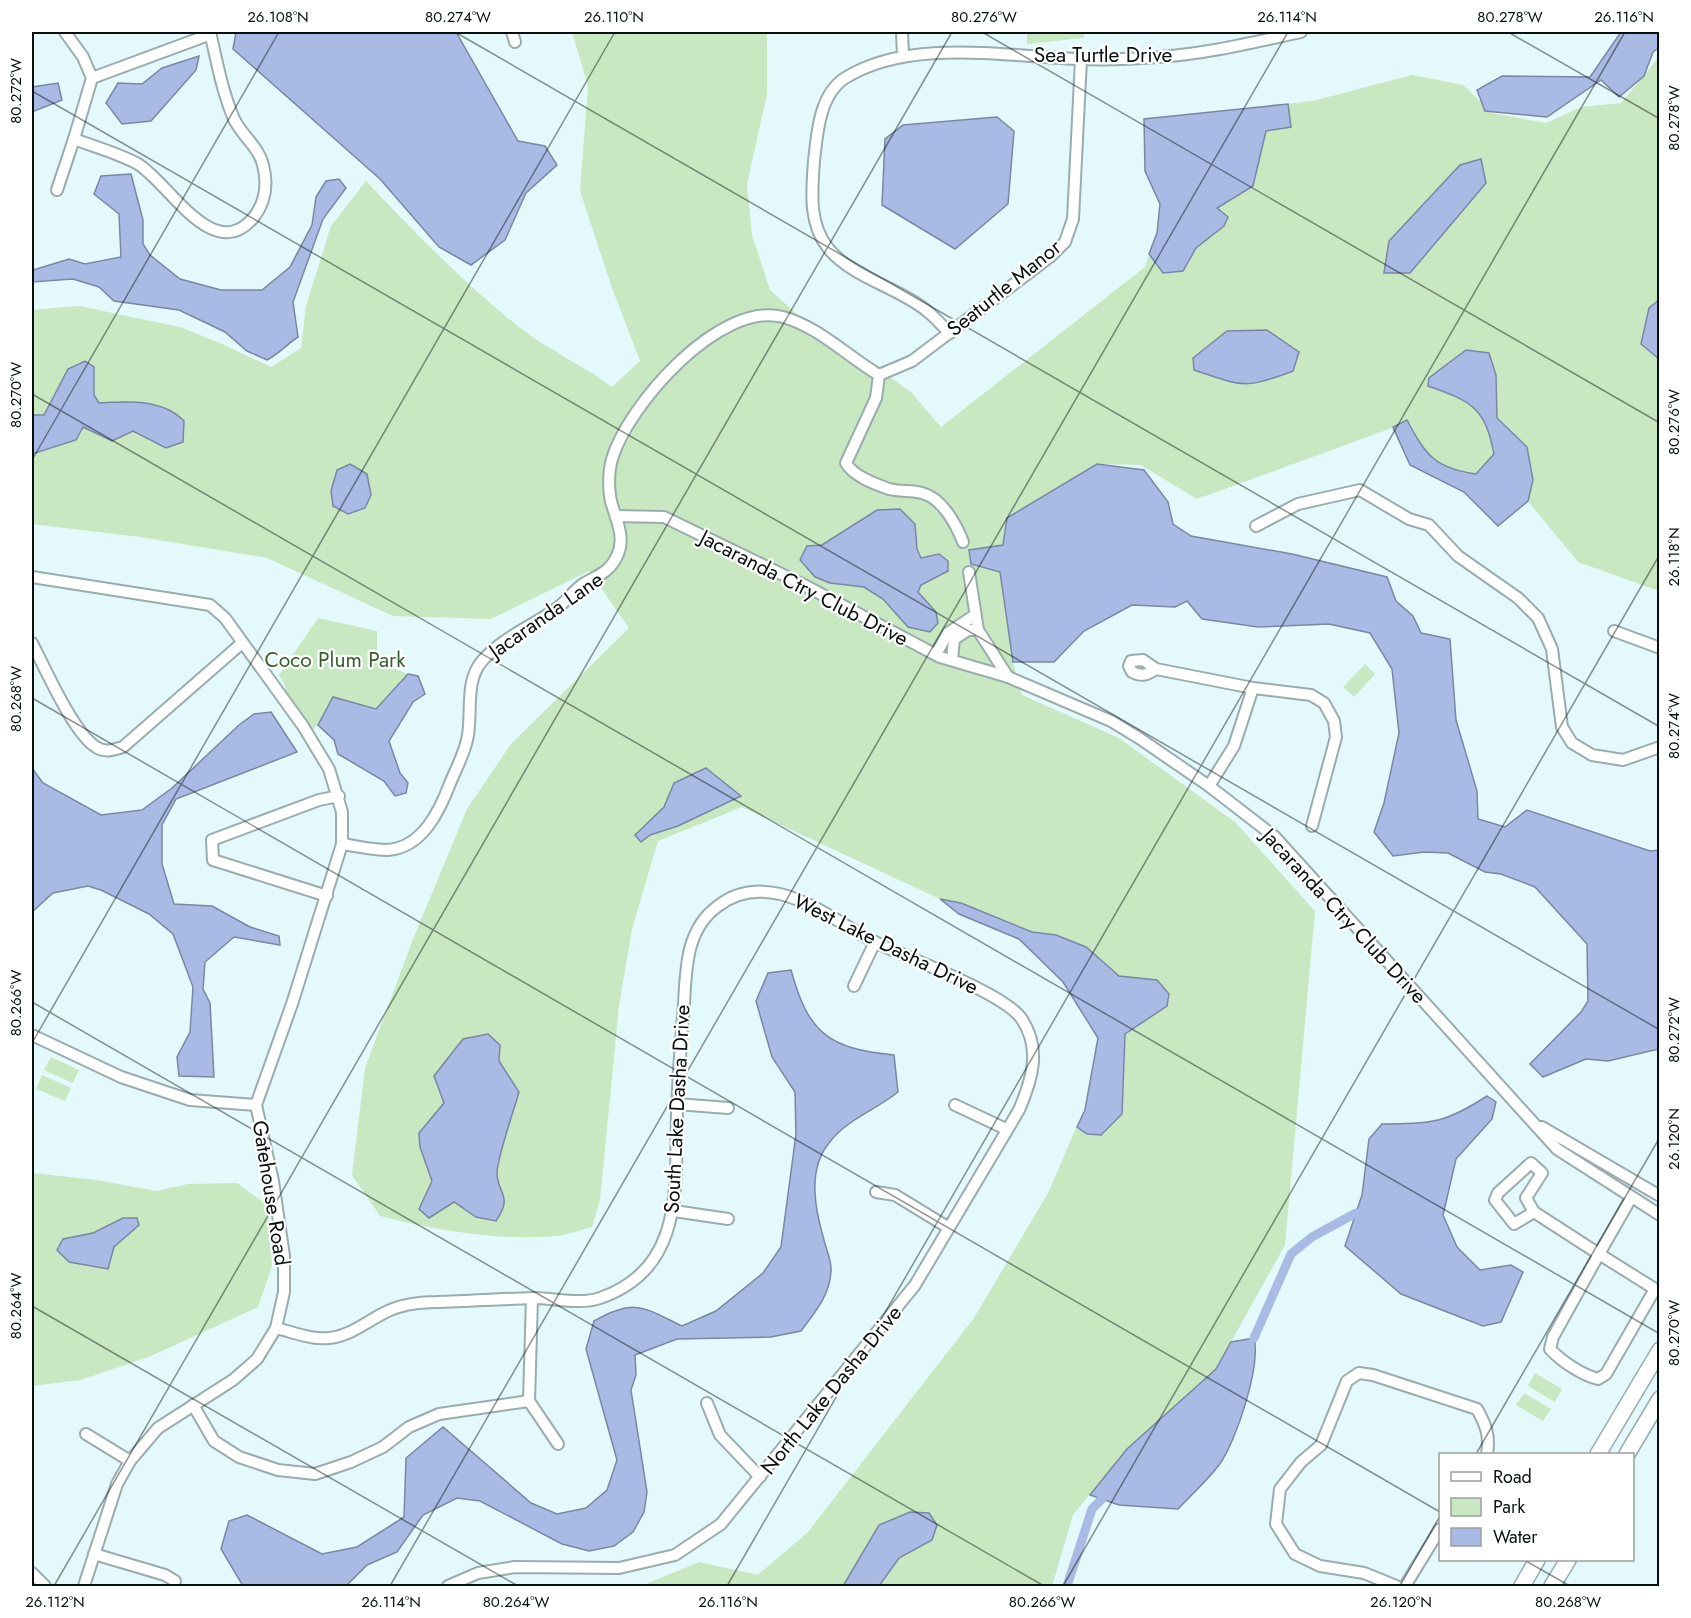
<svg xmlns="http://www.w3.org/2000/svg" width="1691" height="1618" font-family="Jost,sans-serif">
<rect width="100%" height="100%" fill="#e4f9fb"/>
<g fill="#c7e8c1">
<path d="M 572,32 L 767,32 L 767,94 L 747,184 L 752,235 L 770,290 L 810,326 L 863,358 L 911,392 L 941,427 L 1145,267 L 1157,233 L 1160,204 L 1145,171 L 1144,119 L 1313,101 L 1412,75 L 1463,85 L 1492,113 L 1546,123 L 1581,107 L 1621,103 L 1659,57 L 1659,591 L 1578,562 L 1528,501 L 1498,526 L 1464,492 L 1410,465 L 1392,428 L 1197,499 L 1141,465 L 1097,464 L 1003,545 L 971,564 L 1000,572 L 1013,662 L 1022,695 L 1119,738 L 1235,822 L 1315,911 L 1285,1245 L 1216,1369 L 1127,1449 L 1073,1515 L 1052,1586 L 641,1586 L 699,1562 L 758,1575 L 808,1532 L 974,1318 L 1048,1193 L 1084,1110 L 1098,1038 L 1063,982 L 1018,939 L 959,914 L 940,899 L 742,807 L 658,841 L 632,929 L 619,1006 L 600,1200 L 592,1227 C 580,1230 567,1235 555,1236 C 499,1241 435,1230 380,1216 L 352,1175 L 365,1068 L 413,939 L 467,809 L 511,744 L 629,628 L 589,571 L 491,619 L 393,616 L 267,558 L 140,537 L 32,524 L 32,310 L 79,306 L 180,327 L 220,343 L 271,367 L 301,348 L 306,306 L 331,226 L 366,181 C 415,233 464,283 519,327 C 548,350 583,365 612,387 L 640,361 L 612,288 L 580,191 L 588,86 Z"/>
<path d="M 1027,32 L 1086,32 L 1083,38 L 1027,44 Z"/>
<path d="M 318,618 L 377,631 L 377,662 L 408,674 L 376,709 L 333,697 L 318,725 L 310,732 L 283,692 L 286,687 L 279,675 Z"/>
<path d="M 1365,664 L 1375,674 L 1354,697 L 1343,687 Z"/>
<path d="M 51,1057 L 79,1070 L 73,1083 L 44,1070 Z"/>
<path d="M 42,1075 L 71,1088 L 65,1101 L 36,1089 Z"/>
<path d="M 32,1173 L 96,1180 L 156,1191 L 188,1184 L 237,1183 L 267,1205 L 272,1266 L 258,1307 L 151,1356 L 81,1380 L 32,1386 Z"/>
<path d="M 1535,1373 L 1562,1389 L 1555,1402 L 1528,1386 Z"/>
<path d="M 1524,1393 L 1551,1409 L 1543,1421 L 1516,1405 Z"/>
</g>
<g fill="#a9bbe5" stroke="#7987a5" stroke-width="1.5">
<path d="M 236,32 L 456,32 L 518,141 L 545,146 L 557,165 L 526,193 L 505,240 L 471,265 L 439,247 L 380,179 L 233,49 Z"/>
<path d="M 1621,32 L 1659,32 L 1660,47 L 1653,52 L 1644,76 L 1619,97 L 1601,80 L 1547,117 L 1485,111 L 1477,90 L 1502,76 L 1590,77 Z"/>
<path d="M 199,56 L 196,70 L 151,121 L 122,124 L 106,103 L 118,83 L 142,84 L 162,68 Z"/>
<path d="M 58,83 L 62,100 L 32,112 L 32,87 Z"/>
<path d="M 1288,104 L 1291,127 L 1266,131 L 1253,186 L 1217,208 L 1228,217 L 1224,226 L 1196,248 L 1183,271 L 1163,273 L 1149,254 L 1157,233 L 1160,204 L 1145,171 L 1144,119 Z"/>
<path d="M 997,117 L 1014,131 L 1008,204 L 955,249 L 882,205 L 885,139 L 903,125 Z"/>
<path d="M 1481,159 L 1486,183 L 1410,273 L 1384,273 L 1389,241 L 1460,165 Z"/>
<path d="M 131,174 L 143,220 L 143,244 L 150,255 L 180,279 L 221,290 L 262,290 L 290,267 L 312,225 L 316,197 L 326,181 L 339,179 L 346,188 L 323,219 L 293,302 L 298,337 C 287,344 280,353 267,360 L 247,351 L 225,332 L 179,310 L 114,301 L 99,287 L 73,279 L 32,282 L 33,270 L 69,259 L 85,264 L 121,257 L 119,214 L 94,194 L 101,176 Z"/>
<path d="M 1659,300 L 1659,359 L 1641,344 L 1649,308 Z"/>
<path d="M 1267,330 L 1299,352 L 1293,371 C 1244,390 1242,386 1194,370 L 1193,358 L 1227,331 Z"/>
<path d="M 1466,350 L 1489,353 L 1496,375 L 1497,418 L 1527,447 L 1533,480 L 1528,501 L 1498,526 L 1464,492 L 1410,465 L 1393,427 L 1407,420 C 1426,456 1435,468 1476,474 L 1494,454 C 1485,407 1471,401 1428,386 L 1429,378 Z"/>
<path d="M 85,361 L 94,367 L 94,395 L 99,403 C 128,401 163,399 184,421 L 183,442 L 166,448 L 133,431 L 112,441 L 83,427 L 76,440 L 32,454 L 32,415 L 44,415 L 68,369 Z"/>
<path d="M 350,464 L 367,474 L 371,495 L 365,508 L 348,514 L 333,506 L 331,491 L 337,470 Z"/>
<path d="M 1097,464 L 1144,470 L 1168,502 L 1173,524 L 1191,536 L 1292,554 L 1387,577 L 1396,601 L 1413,616 L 1421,633 L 1450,639 L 1456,720 L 1477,791 L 1478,819 L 1505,827 L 1527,810 L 1650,851 L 1659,850 L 1659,1049 L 1608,1061 L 1586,1059 L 1543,1077 L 1530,1064 L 1581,1012 L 1588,1001 L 1587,944 L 1535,887 L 1501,874 L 1485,872 L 1448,853 L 1424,852 L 1393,856 L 1374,832 L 1384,803 L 1399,733 L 1392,669 L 1370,633 L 1329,624 L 1258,627 L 1202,619 L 1187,601 L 1175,607 L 1132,605 L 1084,631 L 1054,662 L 1013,662 L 1000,572 L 971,564 L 969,550 L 1003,545 L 1007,518 Z"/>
<path d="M 900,509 L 915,524 L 917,549 L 921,558 L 939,554 L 948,561 L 948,571 L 921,585 L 918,592 L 936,612 L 938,623 L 930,632 L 908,627 L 883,599 L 864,587 L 830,583 L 815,577 L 800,560 L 807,546 L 822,545 L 877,510 Z"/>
<path d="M 408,674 L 418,676 L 425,694 L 413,702 L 389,741 L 400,773 L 408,783 L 406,793 L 395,796 L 384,781 L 338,754 L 334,740 L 318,725 L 333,697 L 376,709 Z"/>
<path d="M 271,712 L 297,752 L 176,799 L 162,825 L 162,864 L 174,904 L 212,906 L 250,927 L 279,936 L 280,945 L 234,937 L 205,962 L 203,989 L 210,1003 L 214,1077 L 179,1076 L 177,1057 L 190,1032 L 193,987 L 173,934 L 149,914 L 101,890 L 88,886 L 53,893 L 32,912 L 32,768 L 43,783 L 101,815 L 142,810 L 172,788 L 239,725 L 254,714 Z"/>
<path d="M 706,768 L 741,796 L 678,826 L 650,835 L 641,842 L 635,835 L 664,807 L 674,783 Z"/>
<path d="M 940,899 L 961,903 L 1032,932 L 1056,935 L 1086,947 L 1119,976 L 1157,980 L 1169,994 L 1167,1006 L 1125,1034 L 1122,1114 L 1101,1135 L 1087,1134 L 1077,1127 L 1085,1110 L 1098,1038 L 1063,982 L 1019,939 L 959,914 Z"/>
<path d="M 791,970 C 808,1033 829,1049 894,1055 L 898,1092 C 876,1110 847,1119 829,1143 C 807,1170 815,1209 824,1240 C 826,1249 832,1261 831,1271 C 830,1295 815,1312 801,1331 L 771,1337 L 677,1339 L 635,1355 L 636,1375 L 631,1390 L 647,1492 L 644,1512 L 633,1532 L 614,1546 L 589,1551 L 562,1544 L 480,1501 L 457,1498 L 423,1515 L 397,1552 L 367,1565 L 346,1586 L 243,1586 L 221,1549 L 229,1521 L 247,1515 L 322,1554 L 357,1547 L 404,1517 L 406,1458 L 443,1427 L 531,1503 L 557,1514 L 586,1508 L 607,1490 L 617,1460 L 586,1349 L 594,1321 C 635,1298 643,1307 682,1326 L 716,1311 L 763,1273 L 781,1247 L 796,1134 L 795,1092 L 772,1057 L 756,1001 L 768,973 Z"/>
<path d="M 488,1034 L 500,1045 L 499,1061 L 519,1092 C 514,1110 497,1158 497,1173 C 497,1194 514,1195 496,1221 L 476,1217 L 454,1202 L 429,1218 L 419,1209 L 432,1181 L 420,1147 L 419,1133 L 444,1103 L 434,1076 L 463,1039 Z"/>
<path d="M 1487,1096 L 1496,1102 L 1492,1119 L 1456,1159 L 1443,1215 L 1457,1247 L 1480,1270 L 1511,1265 L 1523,1272 L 1501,1322 L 1483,1326 L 1401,1294 L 1345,1246 L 1362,1195 L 1369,1139 L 1382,1124 C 1432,1123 1444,1124 1487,1096 Z"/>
<path d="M 123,1218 L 137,1218 L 139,1225 L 114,1247 L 108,1269 L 69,1262 L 57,1250 L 63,1239 L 93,1233 Z"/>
<path d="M 1254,1338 C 1261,1366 1236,1442 1219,1465 C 1207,1481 1191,1495 1178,1509 L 1119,1505 L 1090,1495 L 1127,1449 L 1216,1369 L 1231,1342 Z"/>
<path d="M 910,1512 L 929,1513 L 937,1525 L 932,1540 L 899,1558 L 879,1586 L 843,1586 L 879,1525 Z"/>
</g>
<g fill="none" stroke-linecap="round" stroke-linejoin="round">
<g stroke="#a9bbe5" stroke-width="9">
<path d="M 1254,1338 L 1291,1254 L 1312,1237 L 1356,1213"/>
<path d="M 1067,1586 L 1092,1509 L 1102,1499"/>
</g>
<defs>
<g id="street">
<path d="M 65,32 L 83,57 L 92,78 L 74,139 C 95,147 118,153 138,164 C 169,183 214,266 254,217 C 266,201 268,184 263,165 C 259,147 242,136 234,119 C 222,91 217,62 210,32"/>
<path d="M 512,32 L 515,42"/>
<path d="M 902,32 L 903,56"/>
<path d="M 92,78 L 211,34"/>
<path d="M 57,190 L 74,139"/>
<path d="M 950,333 C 942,326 935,317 927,311 C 898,287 852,278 828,248 C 808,223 812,190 814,161 C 817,134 819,95 845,78 C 910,37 1008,57 1081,59 C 1106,60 1132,59 1158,57 C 1206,54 1254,42 1301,32"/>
<path d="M 879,375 L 912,361 L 1051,256 L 1065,242 L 1073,219 L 1081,59"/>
<path d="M 616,516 L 664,517 L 804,585 L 940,657 L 1008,677 L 1111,721 L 1139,738 L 1209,786 L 1275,837 L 1557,1149 L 1660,1215"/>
<path d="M 1256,526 L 1298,504 L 1360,490 L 1409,519 L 1429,525 L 1458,556 L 1518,598 L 1538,618 L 1552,649 L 1562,727 L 1572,743 L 1592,755 L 1623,760 L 1660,747"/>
<path d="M 969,572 L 978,630 L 1008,677"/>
<path d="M 32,577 L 210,605 L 225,618 L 303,726 L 329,769 L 342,812 L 342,844 L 292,1004 L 256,1105 L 273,1181 L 284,1256 L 284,1292 L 276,1328 L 257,1359 L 233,1380 L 158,1428 L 130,1461 L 117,1484 L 84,1586"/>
<path d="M 1614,631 L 1660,648"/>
<path d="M 32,643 C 45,668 74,734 96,747 C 105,753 113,750 123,747 L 242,643"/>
<path d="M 936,654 L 948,633 L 975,615"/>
<path d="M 952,660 L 954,639 L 968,630 L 978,630"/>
<path d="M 1156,669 C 1147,675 1142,677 1132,672 L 1129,666 L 1131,661 L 1143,660 L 1156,669 L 1253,688 L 1311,695 L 1324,703 L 1334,721 L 1336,737 L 1312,826"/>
<path d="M 1209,786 L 1234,746 L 1253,688"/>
<path d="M 342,844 C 356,846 373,850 387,850 C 423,848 440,810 451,781 C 457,767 466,750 468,735 C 472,710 465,681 482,661 C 503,637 531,627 556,609 C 566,602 573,591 583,584 C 598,575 609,573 617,556 C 625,540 618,524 613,508 C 608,495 608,473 612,459 C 628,405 720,300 783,317 C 819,327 847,356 879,375 L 876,398 L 846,463 C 853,476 875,484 889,489 C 900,492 912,490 922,493 C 942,498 956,524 963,542"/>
<path d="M 327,896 L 213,860 L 212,840 L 319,800 L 339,796"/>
<path d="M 854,986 L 875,942"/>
<path d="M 32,1035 L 121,1077 L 190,1100 L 256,1105"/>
<path d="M 677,1104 L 728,1108"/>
<path d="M 955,1105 L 1006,1129"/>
<path d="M 1542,1127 L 1660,1196"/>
<path d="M 876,1192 L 895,1195 L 949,1228"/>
<path d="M 674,1211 L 728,1219"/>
<path d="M 1534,1212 L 1526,1198 L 1542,1173 L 1531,1163 L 1498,1193 L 1495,1200 L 1514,1224 L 1534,1212 L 1599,1254 L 1553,1337 L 1550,1349 C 1561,1361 1582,1375 1598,1379 L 1606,1374 L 1655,1289 L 1599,1254 L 1631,1198"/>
<path d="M 532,1298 L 529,1401 L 558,1444"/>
<path d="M 276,1328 C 293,1332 311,1340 329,1338 C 350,1336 366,1322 384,1313 C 399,1305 420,1302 437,1302 C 469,1301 501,1299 533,1298 C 553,1298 581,1305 600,1298 C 685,1269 675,1186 677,1113 C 678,1077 681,1041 684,1004 C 686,968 686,929 718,906 C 736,892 758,889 780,894 C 816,903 845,927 877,943 C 910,959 1003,993 1021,1018 C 1042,1048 1032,1080 1019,1110 L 915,1285 L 721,1524 L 675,1555 L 619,1568 L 515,1567 L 478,1573 L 448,1586"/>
<path d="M 707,1403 L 720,1435 L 760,1477"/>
<path d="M 193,1405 L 214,1441 L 239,1457 L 278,1470 L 315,1474 L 351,1462 L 383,1447 L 409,1427 L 439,1414 L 529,1401"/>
<path d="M 86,1434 L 130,1461"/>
<path d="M 94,1554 L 165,1575 L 175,1581"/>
<path d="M 32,1573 L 45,1586"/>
<path d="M 1396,1586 L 1364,1573 L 1320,1566 L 1295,1554 L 1276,1524 L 1280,1489 L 1301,1462 L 1321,1445 L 1347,1381 L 1359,1373 L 1373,1375 L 1477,1409 C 1486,1425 1490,1436 1487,1454"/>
<path d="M 1405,1586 L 1440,1529"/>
</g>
<g id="primary">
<path d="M 1598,1454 L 1660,1350"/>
<path d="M 1627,1454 L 1660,1399"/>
<path d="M 1522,1586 L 1537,1560"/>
<path d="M 1552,1586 L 1568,1560"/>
</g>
</defs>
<use href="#street" stroke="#99adae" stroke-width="14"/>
<use href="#primary" stroke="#99adae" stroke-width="18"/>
<use href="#street" stroke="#fff" stroke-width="10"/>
<use href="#primary" stroke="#fff" stroke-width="15"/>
</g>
<path fill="none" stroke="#080f0f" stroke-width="1.5" stroke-opacity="0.45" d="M 455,32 L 1660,727M 982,32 L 1660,423M 1508,32 L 1660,119M 32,91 L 1660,1030M 32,394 L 1660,1334M 32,460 L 279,32M 32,698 L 1440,1512M 32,1002 L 1044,1586M 32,1043 L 615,32M 32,1306 L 518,1586M 1476,1454 L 1660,1137M 1524,1560 L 1570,1586M 54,1586 L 952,32M 390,1586 L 1288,32M 727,1586 L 1625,32M 1063,1586 L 1660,554M 1400,1586 L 1440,1516"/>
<g text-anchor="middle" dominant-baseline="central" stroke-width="4.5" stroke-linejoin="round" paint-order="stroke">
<g font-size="21" fill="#080f0f" stroke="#fff">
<text x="1103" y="55">Sea Turtle Drive</text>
<text transform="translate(1004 288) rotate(-39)">Seaturtle Manor</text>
<text transform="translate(804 588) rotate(27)">Jacaranda Ctry Club Drive</text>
<text transform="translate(546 615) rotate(-35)">Jacaranda Lane</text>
<text transform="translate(1344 916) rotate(47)">Jacaranda Ctry Club Drive</text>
<text transform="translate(886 944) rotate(26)">West Lake Dasha Drive</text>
<text transform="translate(677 1109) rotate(-87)">South Lake Dasha Drive</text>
<text transform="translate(271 1193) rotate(81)">Gatehouse Road</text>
<text transform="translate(831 1390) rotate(-51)">North Lake Dasha Drive</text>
</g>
<g font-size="21" fill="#335e2a" stroke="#fff">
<text x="335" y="660">Coco Plum Park</text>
</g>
</g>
<rect width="1691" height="1618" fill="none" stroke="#ffffff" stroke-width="66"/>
<rect x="1439" y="1453" width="195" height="108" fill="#ffffff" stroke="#9c9f9f" stroke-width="1.5"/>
<rect x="1451" y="1472" width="30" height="9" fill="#ffffff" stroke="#9c9f9f" stroke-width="1.5"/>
<text x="1493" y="1483" font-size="18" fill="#080f0f">Road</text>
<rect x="1451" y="1498" width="30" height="18" fill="#c7e8c1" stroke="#9c9f9f" stroke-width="1.5"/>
<text x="1493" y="1513" font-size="18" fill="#080f0f">Park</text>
<rect x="1451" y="1528" width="30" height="18" fill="#a9bbe5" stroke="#9c9f9f" stroke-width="1.5"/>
<text x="1493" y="1543" font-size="18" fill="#080f0f">Water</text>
<rect x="33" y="33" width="1625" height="1552" fill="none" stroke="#080f0f" stroke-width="2"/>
<g font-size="15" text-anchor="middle" fill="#080f0f">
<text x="278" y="22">26.108°N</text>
<text x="458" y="22">80.274°W</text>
<text x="614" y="22">26.110°N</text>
<text x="984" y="22">80.276°W</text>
<text x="1287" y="22">26.114°N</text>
<text x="1510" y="22">80.278°W</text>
<text x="1624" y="22">26.116°N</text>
<text transform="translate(16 91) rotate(-90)" y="5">80.272°W</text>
<text transform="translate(1674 118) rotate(-90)" y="5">80.278°W</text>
<text transform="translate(16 395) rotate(-90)" y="5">80.270°W</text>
<text transform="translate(1674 422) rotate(-90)" y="5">80.276°W</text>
<text transform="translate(1674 557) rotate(-90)" y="5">26.118°N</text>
<text transform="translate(16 699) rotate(-90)" y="5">80.268°W</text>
<text transform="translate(1674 726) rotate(-90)" y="5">80.274°W</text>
<text transform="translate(16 1003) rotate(-90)" y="5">80.266°W</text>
<text transform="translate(1674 1030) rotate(-90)" y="5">80.272°W</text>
<text transform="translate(1674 1139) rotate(-90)" y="5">26.120°N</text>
<text transform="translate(16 1306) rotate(-90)" y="5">80.264°W</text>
<text transform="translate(1674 1333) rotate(-90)" y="5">80.270°W</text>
<text x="55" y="1607">26.112°N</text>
<text x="391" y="1607">26.114°N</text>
<text x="516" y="1607">80.264°W</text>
<text x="728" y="1607">26.116°N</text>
<text x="1042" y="1607">80.266°W</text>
<text x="1401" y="1607">26.120°N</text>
<text x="1568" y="1607">80.268°W</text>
</g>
</svg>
